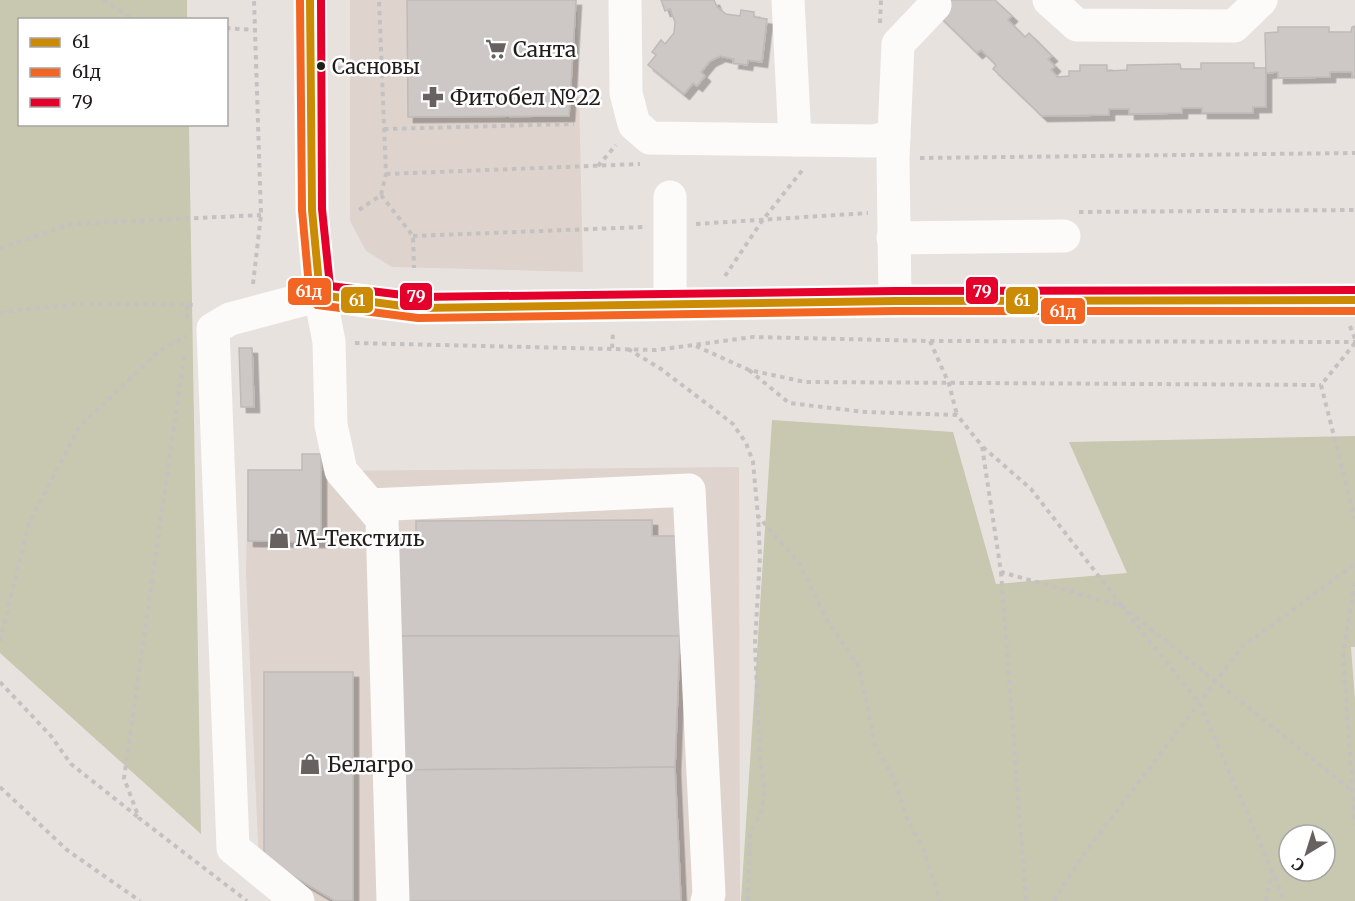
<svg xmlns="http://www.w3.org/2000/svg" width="1355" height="901" font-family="Merriweather,serif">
<defs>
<filter id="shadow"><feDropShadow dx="5.5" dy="5.5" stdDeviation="0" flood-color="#0004"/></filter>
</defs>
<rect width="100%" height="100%" fill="#e8e2df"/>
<g fill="#dfd3cd">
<path d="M 350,0 L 577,0 L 583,272 L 392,267 L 366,251 L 350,221 Z"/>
<path d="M 321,454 L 321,471 L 739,467 L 740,901 L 307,901 L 259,864 L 246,575 L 248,470 L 302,470 Z"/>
</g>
<g fill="#c8c7af" fill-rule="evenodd">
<path d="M 0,0 L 187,0 L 187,19 L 20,20 L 20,124 L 189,125 L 201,834 L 0,653 Z"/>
<path d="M 772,420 L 953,432 L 996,584 L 1127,573 L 1069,442 L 1355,436 L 1355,647 L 1351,647 L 1355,700 L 1355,901 L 741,901 ZM 1289,835 L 1325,835 L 1325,871 L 1289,871 Z"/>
</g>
<g fill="#cdc8c6" stroke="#bfbab8" stroke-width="1.5" filter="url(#shadow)">
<path d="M 407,0 L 576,0 L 569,116 L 408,117 Z"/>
<path d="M 661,0 L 714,0 L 717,7 L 726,14 L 740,16 L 741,10 L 754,12 L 754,17 L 767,19 L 762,62 L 748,60 L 747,65 L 733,63 L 734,59 L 720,56 L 710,61 L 701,72 L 705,76 L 697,86 L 693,83 L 684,94 L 648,65 L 656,55 L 652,52 L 661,40 L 665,44 L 674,33 L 675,22 L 670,9 L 665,11 Z"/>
<path d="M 930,0 L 995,0 L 1012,16 L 1008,20 L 1025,37 L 1029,33 L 1052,56 L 1048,59 L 1055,66 L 1051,70 L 1058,77 L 1069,76 L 1069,71 L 1080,71 L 1080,65 L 1107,65 L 1107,71 L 1127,70 L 1127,65 L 1180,64 L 1181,69 L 1201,69 L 1201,63 L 1254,63 L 1254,68 L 1266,68 L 1266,107 L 1253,107 L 1253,113 L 1202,113 L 1202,108 L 1182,108 L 1182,113 L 1129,114 L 1129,109 L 1109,109 L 1109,115 L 1042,116 L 993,69 L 996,65 L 981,50 L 977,53 L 938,15 Z"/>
<path d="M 1355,26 L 1355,77 L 1352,77 L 1352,72 L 1330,72 L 1330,77 L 1278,78 L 1278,72 L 1266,73 L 1265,33 L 1278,32 L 1278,27 L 1329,27 L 1329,32 L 1351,32 L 1352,27 Z"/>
<path d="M 239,348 L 252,348 L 254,407 L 241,407 Z"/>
<path d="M 302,454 L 321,454 L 321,542 L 248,541 L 248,470 L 302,470 Z"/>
<path d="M 652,520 L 652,536 L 680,536 L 680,636 L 393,636 L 393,535 L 416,535 L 416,521 Z"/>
<path d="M 393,636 L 680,636 L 675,767 L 399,770 Z"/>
<path d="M 264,672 L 353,672 L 353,901 L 335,901 L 264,859 Z"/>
<path d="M 675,767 L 681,901 L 401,901 L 399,770 Z"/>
</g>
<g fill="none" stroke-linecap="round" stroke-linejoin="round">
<g stroke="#c4c2c1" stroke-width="4" stroke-dasharray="4.5 4.5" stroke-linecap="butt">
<path d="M 103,0 L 134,20"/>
<path d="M 880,23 L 881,0"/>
<path d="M 226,28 L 254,30"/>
<path d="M 338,68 L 381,65"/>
<path d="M 384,129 L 574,124"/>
<path d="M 920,158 L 1355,153"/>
<path d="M 598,166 L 616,145"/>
<path d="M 386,174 L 640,164"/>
<path d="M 381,195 L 413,236 L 414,268"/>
<path d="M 359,210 L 381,195 L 386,174 L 379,0"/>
<path d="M 1079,212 L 1355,210"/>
<path d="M 696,224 L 868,213"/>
<path d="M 413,236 L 643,227"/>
<path d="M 0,248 L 72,224 L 261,215"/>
<path d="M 725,276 L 762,221 L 804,168"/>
<path d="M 253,284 L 261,215 L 254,0"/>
<path d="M 187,305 L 187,319"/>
<path d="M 0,314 L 9,311 L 82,304 L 197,305"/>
<path d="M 1350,326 L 1355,339"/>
<path d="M 930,341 L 949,384 L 957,415"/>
<path d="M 355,343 L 656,350 L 753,337 L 930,341 L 1355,342"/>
<path d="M 1355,343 L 1321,385 L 1355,519"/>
<path d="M 696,346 L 749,370 L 805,382 L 1321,385"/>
<path d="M 612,348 L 613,332"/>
<path d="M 628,349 L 661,369 L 715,410 L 733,424 L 746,443 L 753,462 L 758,516 L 799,563 L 827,620 L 859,667 L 875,745 L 893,777 L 908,821 L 923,848 L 940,901"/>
<path d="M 184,356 L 124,778 L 139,818 L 247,901"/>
<path d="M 749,370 L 789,403 L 865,412 L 957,415 L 982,446 L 1001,572 L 1122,606 L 1351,790"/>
<path d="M 983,447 L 1031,489 L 1122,606"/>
<path d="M 1001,572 L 1026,901"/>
<path d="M 1355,582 L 1343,653 L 1355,825"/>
<path d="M 1126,612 L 1200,704 L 1285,901"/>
<path d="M 0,641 L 29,523 L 79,427 L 158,352 L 186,336"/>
<path d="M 0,682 L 51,736 L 71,764 L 138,817"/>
<path d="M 0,787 L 67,850 L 140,901"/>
<path d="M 748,901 L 750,834 L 762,810 L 765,788 L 760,762 L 755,643 L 760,556 L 758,516"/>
<path d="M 1054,901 L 1081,858 L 1242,647 L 1355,564"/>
<path d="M 1266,901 L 1272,873"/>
</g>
<g stroke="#fcfbfa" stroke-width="33">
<path d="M 310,0 L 312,210 L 320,295 L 418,308 L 895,301 L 1355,300"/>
<path d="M 625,0 L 626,93 L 634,124 L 650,138 L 874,141 L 894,136"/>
<path d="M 788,0 L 795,140"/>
<path d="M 1049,0 L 1077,25 L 1234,26 L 1261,0"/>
<path d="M 670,197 L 670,304"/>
<path d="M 893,238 L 1064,236"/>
<path d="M 895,301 L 893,158 L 898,44 L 935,5"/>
<path d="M 371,505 L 689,490 L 709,894 L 707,901"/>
<path d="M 298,901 L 233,848 L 213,329 L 230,319 L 320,295 L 329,342 L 331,425 L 341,471 L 382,519 L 393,901"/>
</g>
<defs>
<path id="bus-1" d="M 310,0 L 312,210 L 320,295 L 418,308 L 895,301 L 1355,300"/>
<path id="bus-2" d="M 300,0 L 302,210 L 310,297 L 317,305 L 418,318 L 895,311 L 1355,311"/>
<path id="bus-3" d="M 321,0 L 322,209 L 330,286 L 419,297 L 895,291 L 1355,290"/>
</defs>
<use href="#bus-1" stroke="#fff" stroke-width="12"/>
<use href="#bus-2" stroke="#fff" stroke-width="12"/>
<use href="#bus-3" stroke="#fff" stroke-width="12"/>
<use href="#bus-1" stroke="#cc8b05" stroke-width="8"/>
<use href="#bus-2" stroke="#f26522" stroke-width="8"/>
<use href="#bus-3" stroke="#e4002b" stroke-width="8"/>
</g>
<defs>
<symbol id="supermarket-bare" viewBox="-9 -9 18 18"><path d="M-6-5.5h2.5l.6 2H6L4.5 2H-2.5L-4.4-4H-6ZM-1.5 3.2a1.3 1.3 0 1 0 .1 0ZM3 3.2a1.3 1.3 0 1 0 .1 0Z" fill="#676260" stroke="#fff" stroke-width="2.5" paint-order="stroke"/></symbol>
<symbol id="pharmacy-bare" viewBox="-9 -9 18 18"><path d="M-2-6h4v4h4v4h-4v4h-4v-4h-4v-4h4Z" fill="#676260" stroke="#fff" stroke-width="2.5" paint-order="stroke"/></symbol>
<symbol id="shop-bare" viewBox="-9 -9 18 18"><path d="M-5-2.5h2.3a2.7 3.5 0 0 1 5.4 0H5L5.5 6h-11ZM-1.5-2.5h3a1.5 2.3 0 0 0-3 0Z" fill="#676260" stroke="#fff" stroke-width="2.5" paint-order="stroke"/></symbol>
</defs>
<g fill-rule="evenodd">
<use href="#supermarket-bare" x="481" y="34" width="30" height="30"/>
<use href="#pharmacy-bare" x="418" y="82" width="30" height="30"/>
<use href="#shop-bare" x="264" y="523" width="30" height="30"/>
<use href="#shop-bare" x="295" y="749" width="30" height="30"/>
</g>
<circle fill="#211d1b" stroke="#fff" stroke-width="2" cx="321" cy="66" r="5"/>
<g text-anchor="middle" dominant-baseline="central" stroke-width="5" stroke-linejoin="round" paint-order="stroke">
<g font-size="20" fill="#211d1b" stroke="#fff" text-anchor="start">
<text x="332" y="66">Сасновы</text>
</g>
<g font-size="21" fill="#211d1b" stroke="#fff" text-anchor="start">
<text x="513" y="49">Санта</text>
<text x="450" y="97">Фитобел №22</text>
<text x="296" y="538">М-Текстиль</text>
<text x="327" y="764">Белагро</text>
</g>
</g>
<g stroke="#fff" stroke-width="2">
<rect x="965" y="276" width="34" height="29" rx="6" fill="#e4002b"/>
<rect x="287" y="277" width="45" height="29" rx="6" fill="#f26522"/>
<rect x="399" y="282" width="34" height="29" rx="6" fill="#e4002b"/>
<rect x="340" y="286" width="34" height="28" rx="6" fill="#cc8b05"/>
<rect x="1005" y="286" width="34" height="29" rx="6" fill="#cc8b05"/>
<rect x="1040" y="297" width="46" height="28" rx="6" fill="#f26522"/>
</g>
<g font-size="16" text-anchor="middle" font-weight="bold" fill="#fff">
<text x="982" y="297">79</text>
<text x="309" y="297">61д</text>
<text x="416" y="302">79</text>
<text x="357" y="306">61</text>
<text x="1022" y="306">61</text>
<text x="1063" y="317">61д</text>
</g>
<rect x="18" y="18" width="210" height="108" fill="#ffffff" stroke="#a6a5a4" stroke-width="1.5"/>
<rect x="30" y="38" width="30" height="9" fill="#cc8b05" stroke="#a6a5a4" stroke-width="1.5"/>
<text x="72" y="48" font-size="18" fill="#211d1b">61</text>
<rect x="30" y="68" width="30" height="9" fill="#f26522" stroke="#a6a5a4" stroke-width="1.5"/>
<text x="72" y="78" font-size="18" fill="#211d1b">61д</text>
<rect x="30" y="98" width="30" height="9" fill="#e4002b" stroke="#a6a5a4" stroke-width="1.5"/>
<text x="72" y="108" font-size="18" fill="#211d1b">79</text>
<g transform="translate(1307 853) rotate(218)"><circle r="28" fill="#ffffff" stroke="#a6a5a4" stroke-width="1.5"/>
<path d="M0-4.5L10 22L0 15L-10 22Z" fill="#676260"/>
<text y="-9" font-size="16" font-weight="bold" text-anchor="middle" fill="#211d1b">С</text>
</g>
</svg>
